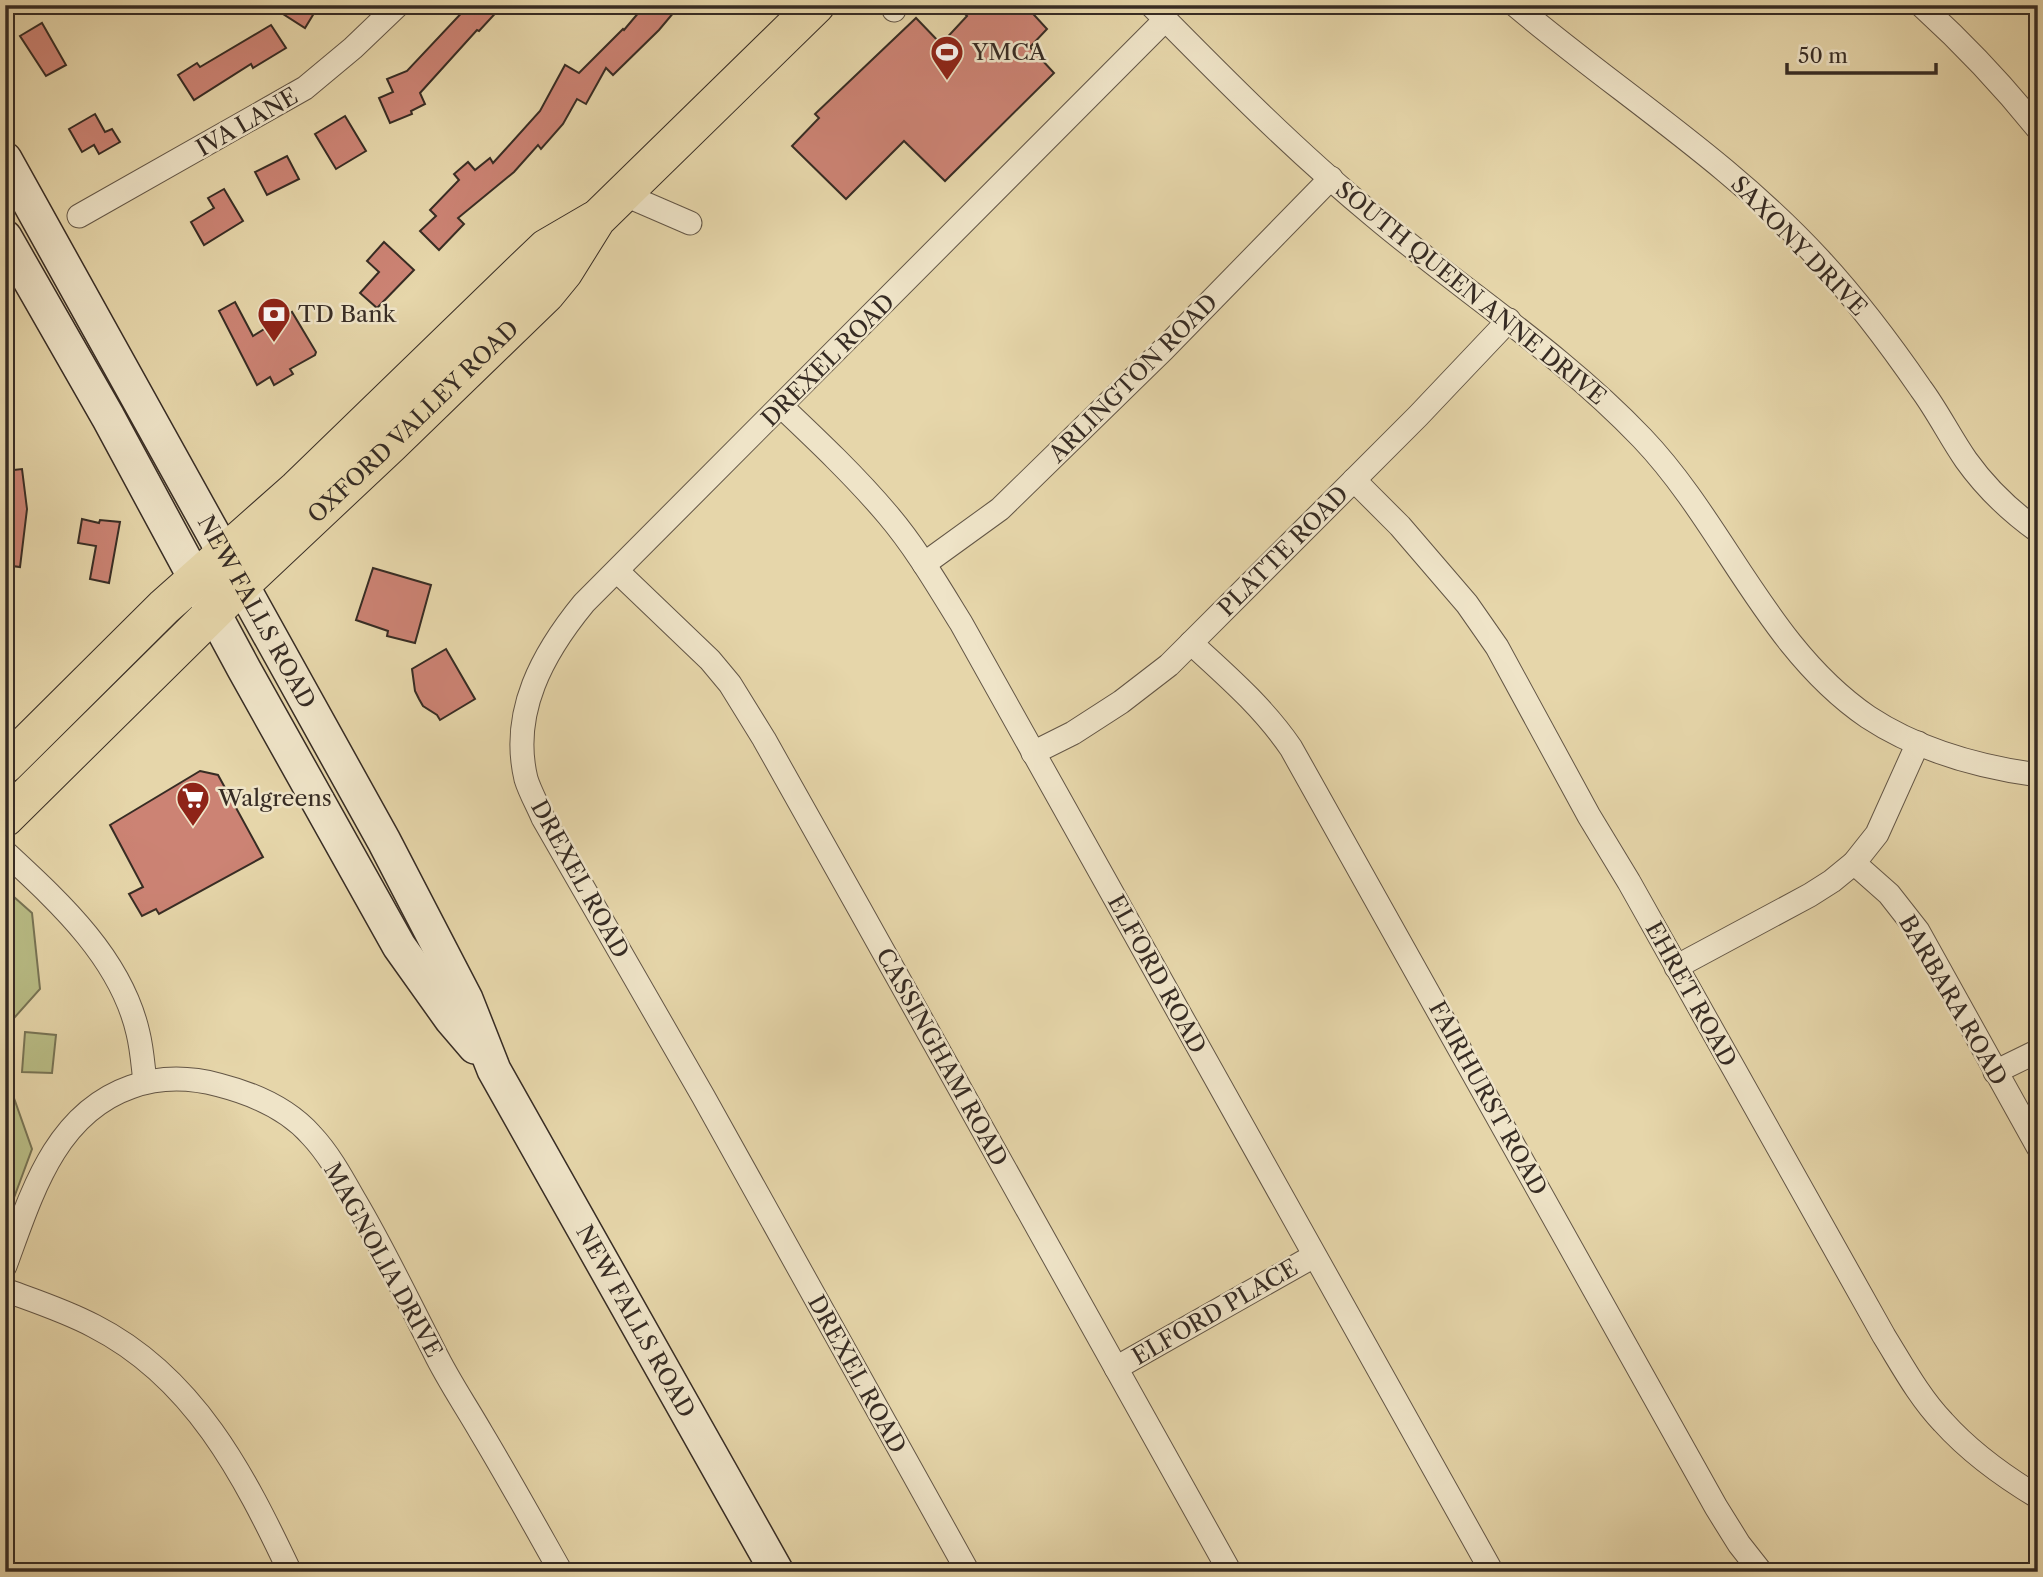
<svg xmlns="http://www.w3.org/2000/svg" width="2043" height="1577" font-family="'Libre Caslon Text',serif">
<rect width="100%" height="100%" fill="#e6d6aa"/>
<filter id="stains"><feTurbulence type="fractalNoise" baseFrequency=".00286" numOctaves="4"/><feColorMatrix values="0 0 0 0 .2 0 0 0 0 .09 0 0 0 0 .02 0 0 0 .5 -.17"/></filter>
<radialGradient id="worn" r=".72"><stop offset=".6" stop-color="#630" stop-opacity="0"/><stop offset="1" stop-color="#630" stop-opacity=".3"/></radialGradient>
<g fill="#b9bd86" stroke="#787455" stroke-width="2">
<path d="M 5,889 L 32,913 L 40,989 L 6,1027 L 9,1084 L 32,1149 L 5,1222 Z"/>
<path d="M 25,1032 L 56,1035 L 52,1073 L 22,1072 Z"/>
</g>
<g fill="#cc8374" stroke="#372c24" stroke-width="2">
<path d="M 269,5 L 319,5 L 305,28 Z"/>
<path d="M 469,5 L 503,5 L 479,31 L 477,30 L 420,93 L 425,104 L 411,111 L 412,114 L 390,123 L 379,98 L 393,92 L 387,79 L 407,71 Z"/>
<path d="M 645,5 L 680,5 L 659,30 L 613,75 L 606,68 L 586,104 L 577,99 L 563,124 L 541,149 L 538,145 L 514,172 L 458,218 L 464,224 L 439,250 L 420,231 L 436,216 L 430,210 L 459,180 L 454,174 L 468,162 L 475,170 L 490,158 L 493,163 L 540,111 L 565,65 L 579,73 L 623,29 L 624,30 Z"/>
<path d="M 956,5 L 1025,5 L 1047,29 L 1030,47 L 1054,73 L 945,181 L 904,141 L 846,199 L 792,146 L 819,118 L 815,114 L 916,18 L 941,44 L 967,16 Z"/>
<path d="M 42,23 L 66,65 L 46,76 L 20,36 Z"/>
<path d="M 271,25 L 286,48 L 253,68 L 251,64 L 194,100 L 178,75 L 197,63 L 200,67 Z"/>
<path d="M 95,114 L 105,132 L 112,129 L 120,142 L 99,154 L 94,145 L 82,152 L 69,129 Z"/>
<path d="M 345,116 L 366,151 L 336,169 L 315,134 Z"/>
<path d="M 287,156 L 299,179 L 267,195 L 255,172 Z"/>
<path d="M 224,189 L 243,221 L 204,245 L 191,222 L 214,208 L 208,198 Z"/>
<path d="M 384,242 L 414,270 L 377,308 L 360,293 L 379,272 L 367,261 Z"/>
<path d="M 235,302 L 253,336 L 292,312 L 316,352 L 315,355 L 290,369 L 293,374 L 274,385 L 270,377 L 257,385 L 219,311 Z"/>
<path d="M 22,469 L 27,509 L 20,567 L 5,565 L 5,526 L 8,501 L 5,501 L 5,471 Z"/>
<path d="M 82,519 L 99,523 L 100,520 L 120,522 L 109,583 L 90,579 L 96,546 L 78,543 Z"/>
<path d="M 373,568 L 431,585 L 415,643 L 387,636 L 388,631 L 356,620 Z"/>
<path d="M 446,649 L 475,699 L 440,720 L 437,715 L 423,706 L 419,699 L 415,691 L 412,669 Z"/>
<path d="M 200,771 L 218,775 L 263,857 L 159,914 L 156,909 L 142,916 L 129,894 L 143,887 L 110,825 Z"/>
</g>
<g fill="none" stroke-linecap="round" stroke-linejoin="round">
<defs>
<g id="street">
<path d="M 893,5 L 894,10"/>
<path d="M 1151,5 C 1223,78 1295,151 1374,216 C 1463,291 1561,353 1642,438 C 1725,525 1767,648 1868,717 C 1918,750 1979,767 2038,775"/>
<path d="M 1515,5 C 1617,91 1729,161 1820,260 C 1857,300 1890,344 1921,389 C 1938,412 1950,437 1966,460 C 1986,488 2010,511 2038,531"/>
<path d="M 1921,5 C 1965,45 2001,83 2038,129"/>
<path d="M 623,194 L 690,223"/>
<path d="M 79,216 L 305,88 L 353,48 L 398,5"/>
<path d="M 781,406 C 818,441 855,476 888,515 C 916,548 938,586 961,623 L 1492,1572"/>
<path d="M 1354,480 L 1400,526 L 1467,604 L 1497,647 L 1589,816 L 1629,882 L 1884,1336 C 1902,1365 1919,1397 1943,1422 C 1970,1452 2003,1476 2038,1497"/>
<path d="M 924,564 L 1000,509 L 1164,349 L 1331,178"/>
<path d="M 617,571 L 710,660 L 730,684 L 764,739 L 859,908 L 1230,1572"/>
<path d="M 1191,643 C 1227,676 1263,707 1291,748 L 1716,1507 L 1739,1544 L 1761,1572"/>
<path d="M 1033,753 L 1073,733 L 1121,702 L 1169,665 L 1418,416 L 1509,320"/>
<path d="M 5,852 C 59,902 121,958 138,1033 C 142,1049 143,1066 145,1082"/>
<path d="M 1854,863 L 1889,894 L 1918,931 L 2038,1147"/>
<path d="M 1676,967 L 1810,895 L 1832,881 L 1854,863 L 1877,834 L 1918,743"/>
<path d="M 1995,1072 L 2038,1051"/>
<path d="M 5,1266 C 31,1196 54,1114 131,1087 C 161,1076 189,1077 219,1085 C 254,1094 287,1108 311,1135 C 329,1154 342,1178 355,1201 C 384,1250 408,1301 434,1351 C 448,1380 466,1406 482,1434 C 509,1479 535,1526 561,1572"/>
<path d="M 5,1290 C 35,1301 66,1311 94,1326 C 194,1377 244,1475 290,1572"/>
<path d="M 1116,1368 L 1314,1256"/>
<path d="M 968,1572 L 703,1096 L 543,818 C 538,806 530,792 526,779 C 510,712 543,653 584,603 L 1165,20"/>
</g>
<g id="secondary">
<path id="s1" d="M 5,159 L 384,841 L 466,999 L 494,1070 L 777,1572"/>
<path d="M 5,237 L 108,417 L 244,669 L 399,946 L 451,1019 L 475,1047"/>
</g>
<g id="primary">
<path d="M 5,765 L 164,607 L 297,489 L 522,271 L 546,248 L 594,220"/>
<path id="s2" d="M 5,818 L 241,585 L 391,444 L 546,294 L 564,272 L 597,219 L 816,5"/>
</g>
</defs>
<use href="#street" stroke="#635646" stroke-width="25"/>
<use href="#secondary" stroke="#372c24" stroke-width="36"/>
<use href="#primary" stroke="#372c24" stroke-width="39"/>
<use href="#street" stroke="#efe4c8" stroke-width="23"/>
<use href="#secondary" stroke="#efe4c8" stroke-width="33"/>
<use href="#primary" stroke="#e6d6aa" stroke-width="37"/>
</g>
<defs>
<symbol id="stadium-pin" viewBox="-11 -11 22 30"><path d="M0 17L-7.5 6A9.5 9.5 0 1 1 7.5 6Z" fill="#8f2418" stroke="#efe4c8"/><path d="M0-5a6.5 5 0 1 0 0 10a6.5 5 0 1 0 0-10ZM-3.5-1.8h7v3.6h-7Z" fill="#fff"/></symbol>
<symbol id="bank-pin" viewBox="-11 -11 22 30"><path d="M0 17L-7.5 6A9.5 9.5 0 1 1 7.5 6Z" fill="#8f2418" stroke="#efe4c8"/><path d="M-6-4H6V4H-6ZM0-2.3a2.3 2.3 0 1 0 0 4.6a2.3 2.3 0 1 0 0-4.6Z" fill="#fff"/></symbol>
<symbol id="supermarket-pin" viewBox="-11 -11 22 30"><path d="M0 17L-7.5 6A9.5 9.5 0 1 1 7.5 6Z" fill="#8f2418" stroke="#efe4c8"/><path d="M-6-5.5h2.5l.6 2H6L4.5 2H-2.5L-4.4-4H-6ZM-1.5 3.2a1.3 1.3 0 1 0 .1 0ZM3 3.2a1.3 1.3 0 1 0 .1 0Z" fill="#fff"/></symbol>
</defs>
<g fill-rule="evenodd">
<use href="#stadium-pin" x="928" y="33" width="38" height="52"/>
<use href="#bank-pin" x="255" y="295" width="38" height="52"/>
<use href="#supermarket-pin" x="174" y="779" width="38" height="52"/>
</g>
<g text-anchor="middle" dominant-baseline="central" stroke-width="5" stroke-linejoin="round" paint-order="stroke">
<g font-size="23" fill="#372c24" stroke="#efe4c8" text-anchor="start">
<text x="972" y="52">YMCA</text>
<text x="298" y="314">TD Bank</text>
<text x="218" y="798">Walgreens</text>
</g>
<g font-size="23" fill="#372c24" stroke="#efe4c8">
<text transform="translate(247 122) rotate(-30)">IVA LANE</text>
<text transform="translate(1799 246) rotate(46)">SAXONY DRIVE</text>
<text transform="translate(1471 293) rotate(39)">SOUTH QUEEN ANNE DRIVE</text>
<text transform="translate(828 360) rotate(-45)">DREXEL ROAD</text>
<text transform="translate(1133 378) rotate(-45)">ARLINGTON ROAD</text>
<text stroke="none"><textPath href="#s2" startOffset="569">OXFORD VALLEY ROAD</textPath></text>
<text transform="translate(1283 551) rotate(-45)">PLATTE ROAD</text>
<text stroke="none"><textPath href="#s1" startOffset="518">NEW FALLS ROAD</textPath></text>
<text transform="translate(580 879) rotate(61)">DREXEL ROAD</text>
<text transform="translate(1157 974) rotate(61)">ELFORD ROAD</text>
<text transform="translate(1691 994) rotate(61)">EHRET ROAD</text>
<text transform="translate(1953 1000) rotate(60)">BARBARA ROAD</text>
<text transform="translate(942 1057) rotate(61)">CASSINGHAM ROAD</text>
<text transform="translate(1488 1098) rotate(61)">FAIRHURST ROAD</text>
<text transform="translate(383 1260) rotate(61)">MAGNOLIA DRIVE</text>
<text transform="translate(1215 1312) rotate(-30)">ELFORD PLACE</text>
<text stroke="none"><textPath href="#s1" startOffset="1323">NEW FALLS ROAD</textPath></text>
<text transform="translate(857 1374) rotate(61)">DREXEL ROAD</text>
</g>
</g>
<rect width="2043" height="1577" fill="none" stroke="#e6d6aa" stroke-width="28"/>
<rect x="7" y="7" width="2029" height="1563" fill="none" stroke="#372c24" stroke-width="3.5"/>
<rect x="14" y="14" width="2015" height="1549" fill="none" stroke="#372c24" stroke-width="2"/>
<path d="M1787 63v10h149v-10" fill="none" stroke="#372c24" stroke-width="3.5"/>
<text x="1798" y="63" font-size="21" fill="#372c24" stroke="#efe4c8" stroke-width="5" paint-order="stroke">50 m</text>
<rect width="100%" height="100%" filter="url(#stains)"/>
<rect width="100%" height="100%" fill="url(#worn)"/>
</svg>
